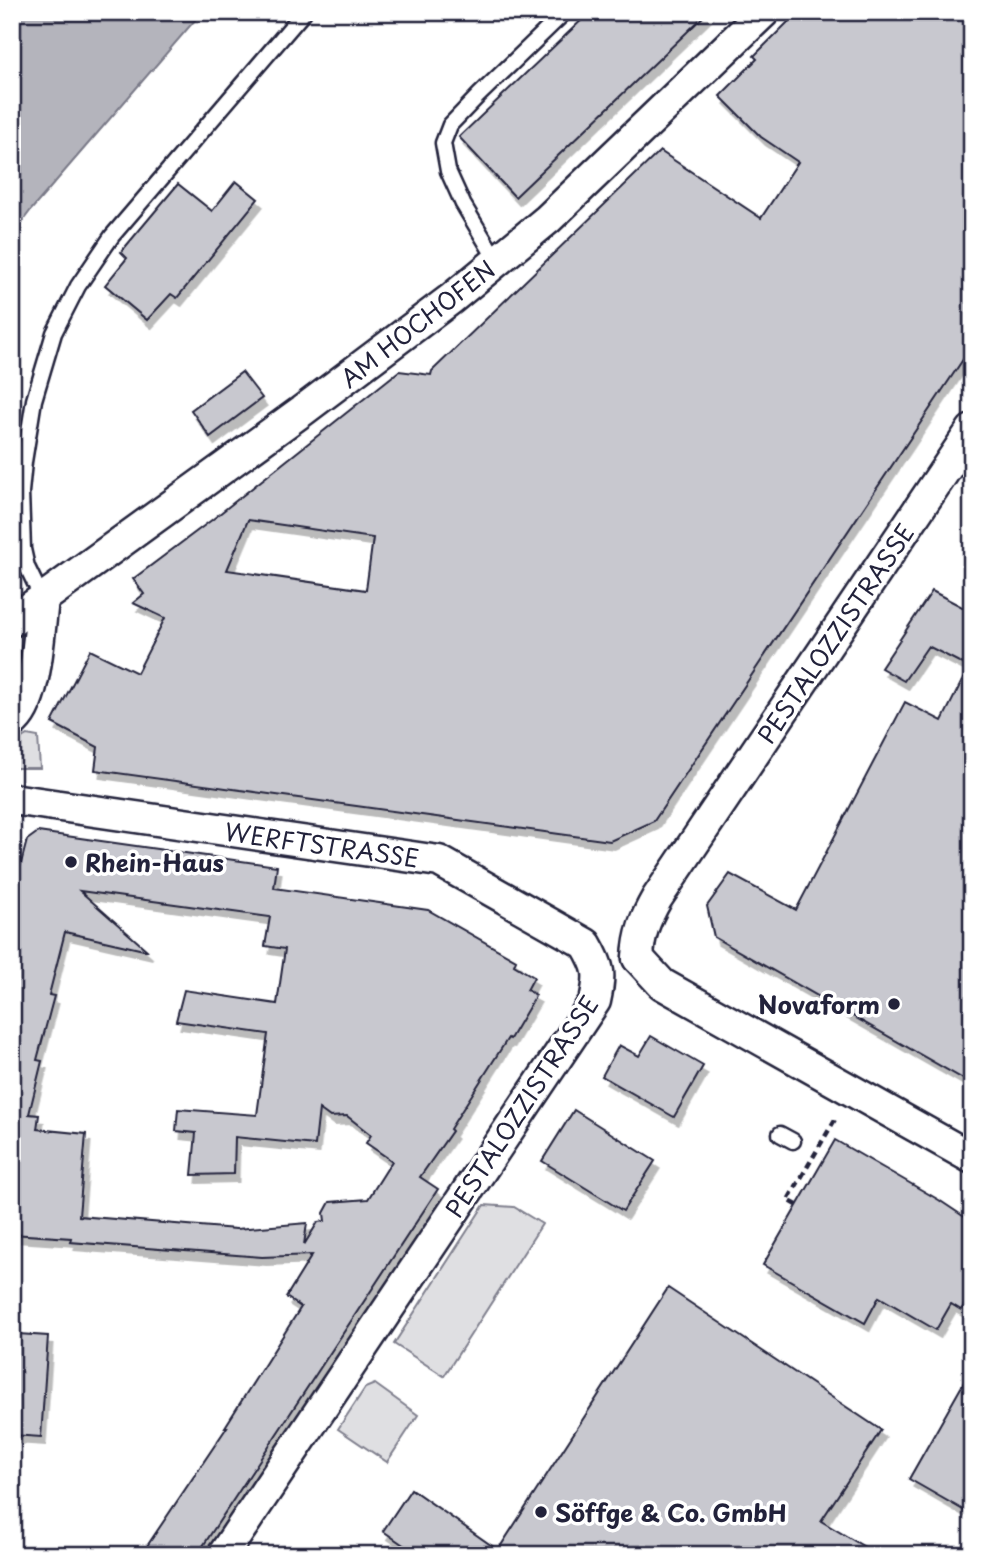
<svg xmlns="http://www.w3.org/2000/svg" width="984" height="1567" font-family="'Playpen Sans',sans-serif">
<defs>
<filter id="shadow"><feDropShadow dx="4.5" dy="8" stdDeviation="0" flood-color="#0004"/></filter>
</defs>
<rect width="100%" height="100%" fill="#fff"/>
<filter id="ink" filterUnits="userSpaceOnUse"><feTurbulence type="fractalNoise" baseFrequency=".0143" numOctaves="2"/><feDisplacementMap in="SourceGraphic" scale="14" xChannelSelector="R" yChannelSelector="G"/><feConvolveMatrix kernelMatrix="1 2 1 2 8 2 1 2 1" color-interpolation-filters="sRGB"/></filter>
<g filter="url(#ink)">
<g fill="#dfdfe2" stroke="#80808e" stroke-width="2">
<path d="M 27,735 L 38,737 L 40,768 L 12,768 L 12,744 Z"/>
<path d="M 484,1205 L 514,1207 L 542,1224 L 444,1376 L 394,1344 Z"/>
<path d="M 375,1384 L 418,1415 L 387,1462 L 338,1429 L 365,1388 Z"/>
</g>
<path fill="#b4b4bc" stroke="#7a7a88" stroke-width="2" d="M 12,12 L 202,12 L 31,210 L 12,235 Z"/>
<g fill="#c8c8cf" stroke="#22223b" stroke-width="2" fill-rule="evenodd" filter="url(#shadow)">
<path d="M 590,12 L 708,12 L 515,197 L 459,137 Z"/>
<path d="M 798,12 L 972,12 L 972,346 L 654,821 L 610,841 L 95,770 L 98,747 L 52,723 L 90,650 L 137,673 L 165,618 L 133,603 L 144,594 L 133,579 L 213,519 L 399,371 L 431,375 L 432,371 L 660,151 L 761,218 L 798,162 L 761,137 L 720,96 L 757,59 L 754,56 ZM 248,520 L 373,538 L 366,590 L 227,570 Z"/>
<path d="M 236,181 L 258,199 L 177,298 L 171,294 L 147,320 L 105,285 L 127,258 L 121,252 L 178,184 L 212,211 Z"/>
<path d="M 242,372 L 262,398 L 210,437 L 191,410 Z"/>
<path d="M 932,591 L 972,612 L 972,1084 L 714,937 L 707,906 L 730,874 L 796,910 L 905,702 L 942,721 L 969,667 L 928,646 L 904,681 L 881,668 Z"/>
<path d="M 38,832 L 277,866 L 274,888 L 428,910 L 516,960 L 514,965 L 534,977 L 527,990 L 536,995 L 510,1039 L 508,1038 L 450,1129 L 452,1131 L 420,1177 L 438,1189 L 197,1555 L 141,1555 L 227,1427 L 225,1427 L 301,1307 L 286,1297 L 312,1255 L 262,1257 L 70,1242 L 71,1238 L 12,1234 L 12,898 L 27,840 ZM 80,891 L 270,917 L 265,946 L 285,949 L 277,1004 L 184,990 L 176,1021 L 268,1034 L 257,1115 L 178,1109 L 176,1131 L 196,1133 L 192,1175 L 234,1174 L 235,1137 L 315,1145 L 319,1109 L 330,1117 L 347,1116 L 371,1135 L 366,1143 L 392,1161 L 368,1199 L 330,1202 L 324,1213 L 325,1221 L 318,1222 L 304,1245 L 307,1223 L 236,1229 L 79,1216 L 86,1134 L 37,1129 L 39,1115 L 29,1114 L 42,1061 L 37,1060 L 54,996 L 49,995 L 65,932 L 148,951 Z"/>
<path d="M 651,1036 L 703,1066 L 674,1117 L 602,1076 L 619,1045 L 639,1056 Z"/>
<path d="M 574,1110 L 655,1161 L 623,1211 L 542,1161 Z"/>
<path d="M 835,1140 L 939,1200 L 972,1222 L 972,1293 L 961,1310 L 951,1304 L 936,1330 L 879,1297 L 865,1323 L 763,1265 Z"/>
<path d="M 668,1288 L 881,1430 L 821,1521 L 878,1555 L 418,1555 L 383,1531 L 411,1489 L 498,1550 Z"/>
<path d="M 18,1334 L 48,1336 L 41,1437 L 12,1435 L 12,1372 L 15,1372 Z"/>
<path d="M 972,1368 L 972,1515 L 909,1479 Z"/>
</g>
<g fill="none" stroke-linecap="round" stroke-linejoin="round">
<defs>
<g id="lane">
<path d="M 497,261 L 463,204 L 448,171 L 443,143 L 450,125 L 479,95 L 565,12"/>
<path d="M 43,600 L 27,567 L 23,549 L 21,492 L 24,462 L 34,400 L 54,333 L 78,286 L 112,236 L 304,12"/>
<path d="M 780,1134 L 793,1141"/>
</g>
<g id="street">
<path d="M 12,621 L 302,411 L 451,299 L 548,219 L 764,12"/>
<path d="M 12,722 C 37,705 39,629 43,600"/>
<path d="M 12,799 L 439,861 L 586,944 C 600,968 601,974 595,1001 L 223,1555"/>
<path d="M 638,958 C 639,934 645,919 657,898 L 972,430"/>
<path d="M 638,958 L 662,984 L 972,1158"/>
</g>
</defs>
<use href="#lane" stroke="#22223b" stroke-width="19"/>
<use href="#street" stroke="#22223b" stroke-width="35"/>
<path stroke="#22223b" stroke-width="4.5" stroke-dasharray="7 5" stroke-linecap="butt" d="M 797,1205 L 788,1200 L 837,1116"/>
<use href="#lane" stroke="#fff" stroke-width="14"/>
<use href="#street" stroke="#fff" stroke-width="30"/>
</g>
</g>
<g fill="#22223b" stroke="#fff" stroke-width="2.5">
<circle cx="71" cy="862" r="7"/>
<circle cx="894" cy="1004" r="7"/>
<circle cx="541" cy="1512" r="7"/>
</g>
<g text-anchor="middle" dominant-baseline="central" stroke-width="7" stroke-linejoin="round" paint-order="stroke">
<g font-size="24" fill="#22223b" stroke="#fff">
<text transform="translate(417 323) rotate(-38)">AM HOCHOFEN</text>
<text transform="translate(835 633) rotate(-56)">PESTALOZZISTRASSE</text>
<text transform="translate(322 844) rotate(8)">WERFTSTRASSE</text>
<text transform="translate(521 1106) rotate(-57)">PESTALOZZISTRASSE</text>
</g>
<g font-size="24" font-weight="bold" fill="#22223b" stroke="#fff" text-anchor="start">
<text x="85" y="862">Rhein-Haus</text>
<text x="880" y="1004" text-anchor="end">Novaform</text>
<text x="555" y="1512">Söffge &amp; Co. GmbH</text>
</g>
</g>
<rect width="984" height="1567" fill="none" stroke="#fff" stroke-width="42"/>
<rect x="21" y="21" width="942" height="1525" fill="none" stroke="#22223b" stroke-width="2.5" filter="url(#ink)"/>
</svg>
